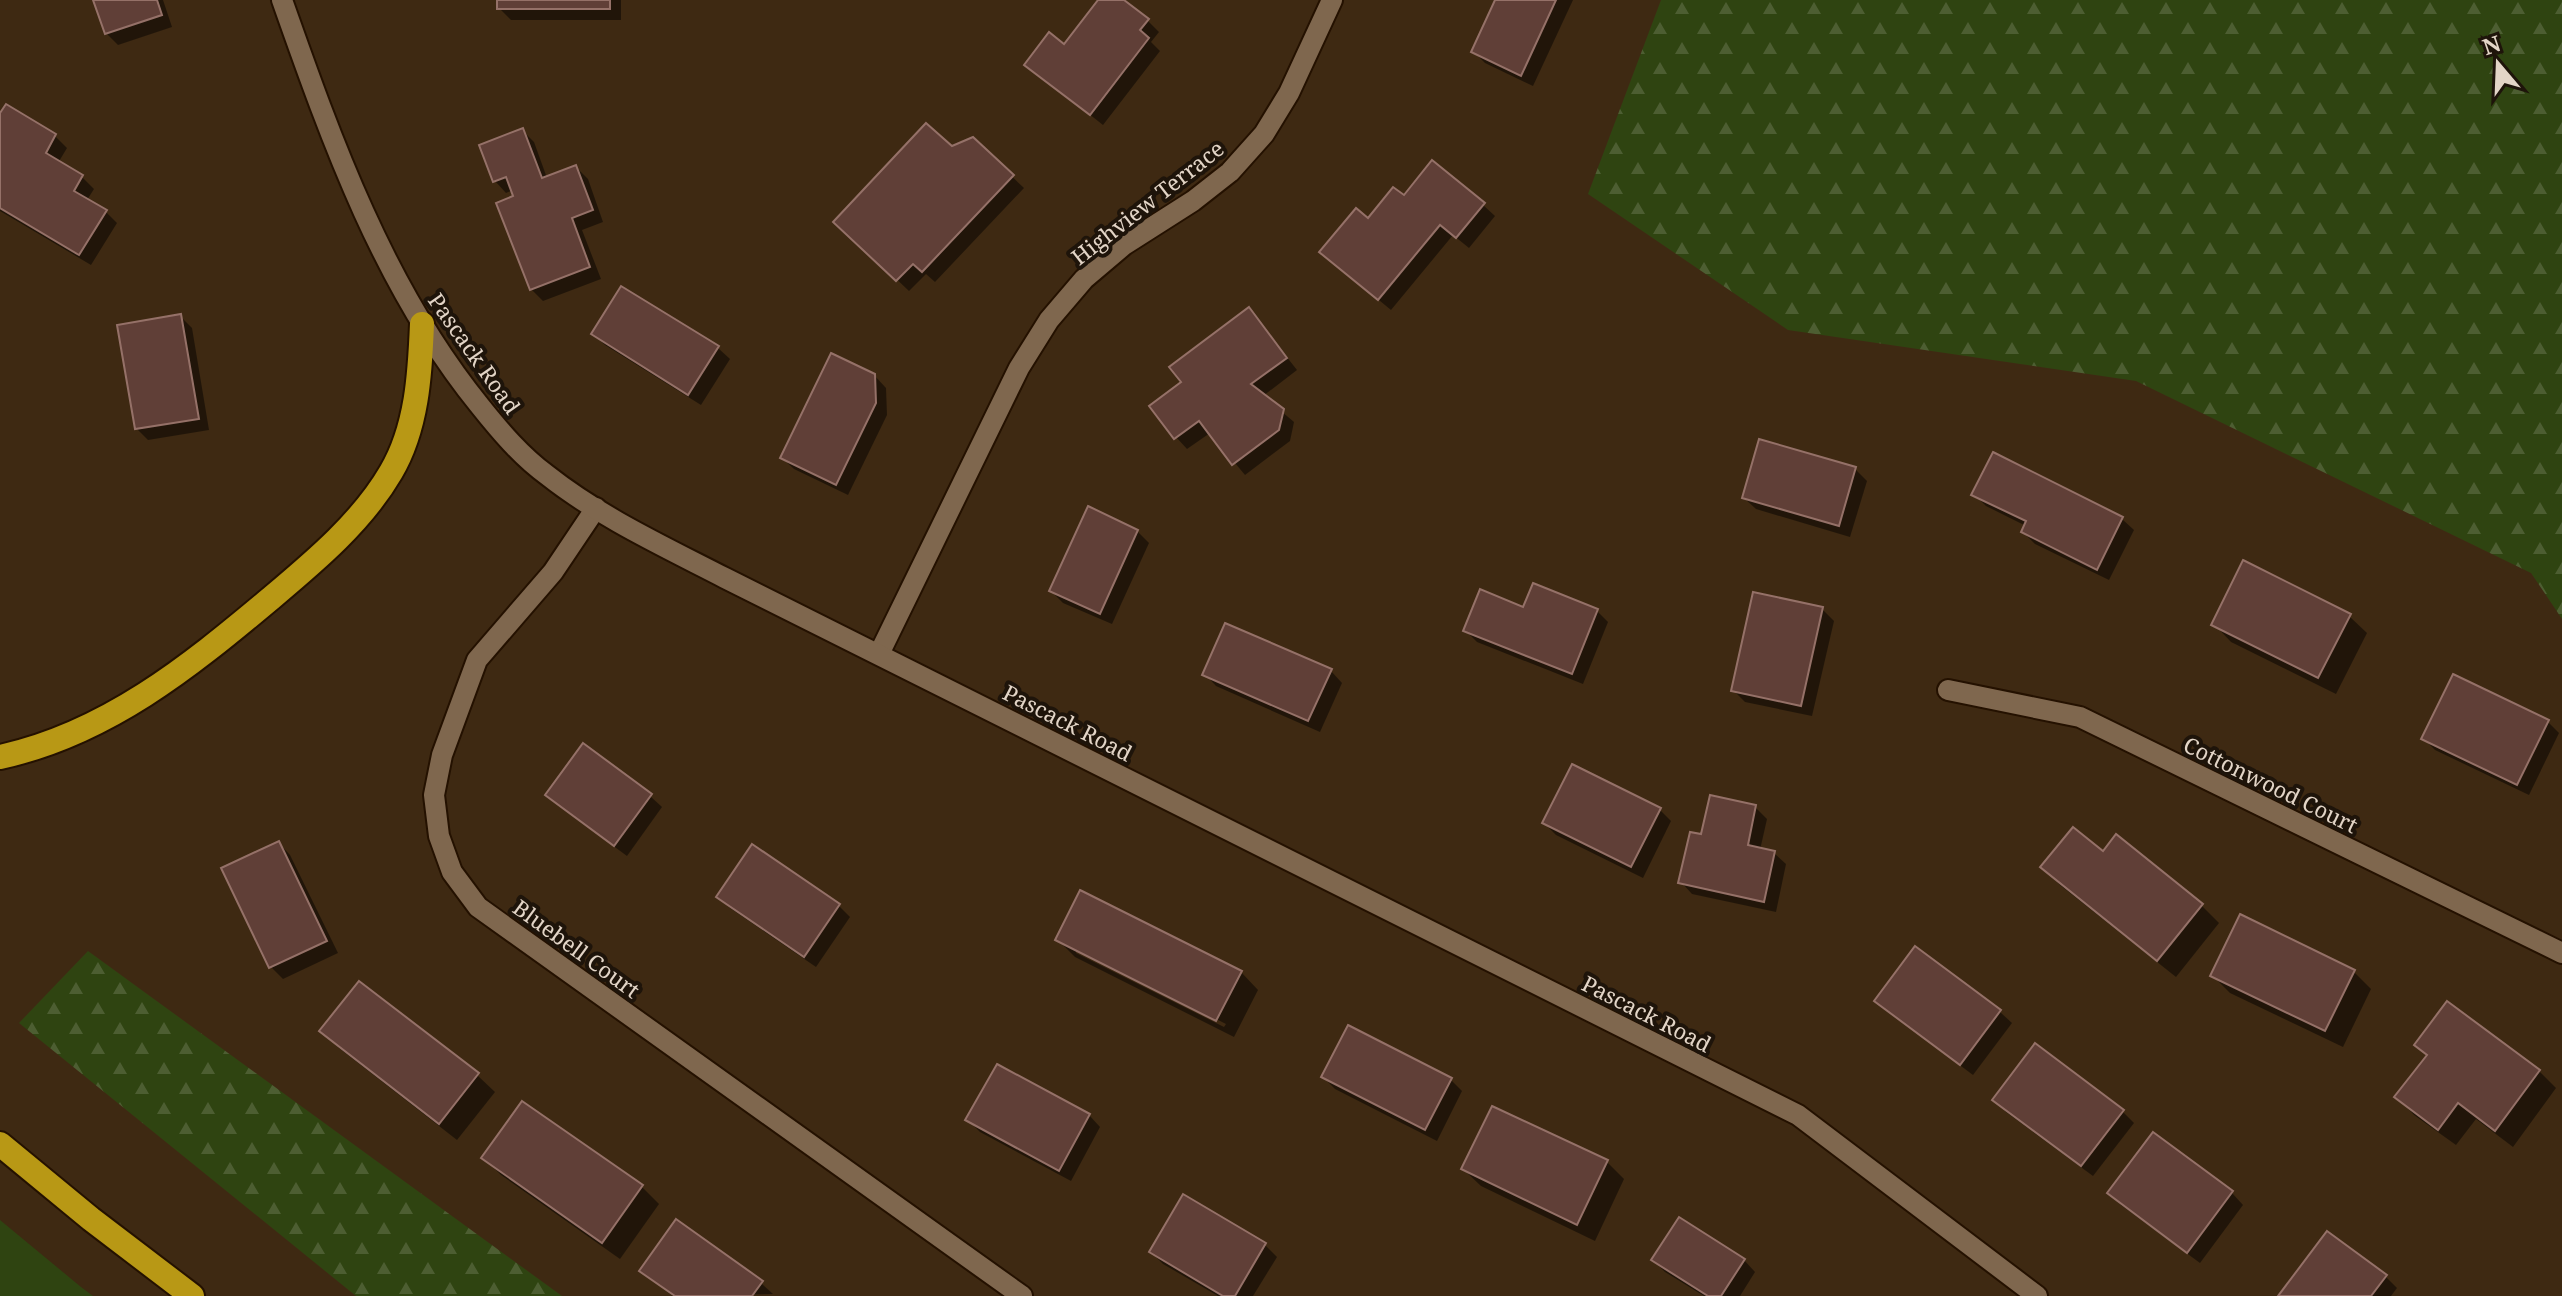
<svg xmlns="http://www.w3.org/2000/svg" width="2562" height="1296" font-family="'Noto Serif',serif">
<defs>
<pattern id="forest-firs" width="22" height="20" patternUnits="userSpaceOnUse" patternTransform="scale(2)"><rect width="22" height="20" fill="#2f4411"/><path d="M5 1l3.5 6h-7zM16 11l3.5 6h-7z" fill="#4d5e32"/></pattern>
</defs>
<rect width="100%" height="100%" fill="#3e2912"/>
<path fill="#2f4411" d="M 0,1220 L 81,1287 L 93,1296 L 0,1296 Z"/>
<g fill="url(#forest-firs)">
<path d="M 1661,0 L 2562,0 L 2562,619 L 2531,573 L 2136,381 L 1788,330 L 1588,194 Z"/>
<path d="M 88,951 L 562,1296 L 356,1296 L 19,1023 Z"/>
</g>
<g fill="#0007" fill-rule="evenodd">
<path d="M 95,0 L 163,0 L 172,27 L 118,45 L 106,33 Z"/>
<path d="M 499,0 L 621,0 L 621,20 L 511,20 L 499,8 Z"/>
<path d="M 1100,0 L 1121,0 L 1147,20 L 1159,32 L 1151,42 L 1160,51 L 1103,125 L 1027,65 L 1065,47 Z"/>
<path d="M 1496,0 L 1573,0 L 1533,86 L 1485,63 L 1473,51 Z"/>
<path d="M 6,107 L 55,136 L 67,148 L 58,163 L 82,177 L 94,189 L 87,200 L 105,211 L 117,223 L 91,265 L 0,211 L 0,117 Z"/>
<path d="M 522,130 L 534,142 L 547,178 L 576,167 L 588,179 L 603,222 L 582,230 L 601,279 L 543,301 L 531,289 L 513,190 L 506,193 L 495,181 Z"/>
<path d="M 972,139 L 1024,188 L 935,282 L 926,274 L 909,291 L 848,233 L 951,149 Z"/>
<path d="M 1404,198 L 1483,205 L 1495,216 L 1469,248 L 1453,235 L 1391,310 L 1334,263 L 1368,221 Z"/>
<path d="M 1249,309 L 1297,370 L 1263,396 L 1294,422 L 1290,441 L 1245,475 L 1210,433 L 1187,449 L 1176,437 L 1184,383 Z"/>
<path d="M 180,316 L 192,328 L 209,430 L 148,440 L 136,428 Z"/>
<path d="M 593,334 L 718,348 L 730,359 L 701,405 L 605,345 Z"/>
<path d="M 874,375 L 886,388 L 887,415 L 848,495 L 794,469 L 782,458 Z"/>
<path d="M 1855,469 L 1867,481 L 1850,537 L 1756,509 L 1744,498 Z"/>
<path d="M 1974,494 L 2122,519 L 2134,530 L 2109,580 L 2035,544 L 2023,532 L 2026,526 L 1986,506 Z"/>
<path d="M 1137,531 L 1149,543 L 1112,624 L 1063,603 L 1051,591 Z"/>
<path d="M 1524,609 L 1596,610 L 1608,622 L 1583,684 L 1477,642 L 1466,631 Z"/>
<path d="M 1822,609 L 1834,621 L 1812,716 L 1745,702 L 1733,690 Z"/>
<path d="M 2349,616 L 2367,633 L 2336,694 L 2231,642 L 2214,624 Z"/>
<path d="M 1331,671 L 1342,683 L 1320,732 L 1216,686 L 1205,674 Z"/>
<path d="M 2548,722 L 2559,733 L 2529,795 L 2435,750 L 2423,738 Z"/>
<path d="M 547,795 L 650,796 L 662,807 L 627,856 L 559,806 Z"/>
<path d="M 1755,807 L 1767,819 L 1760,850 L 1774,853 L 1786,864 L 1776,912 L 1692,894 L 1681,882 L 1702,836 Z"/>
<path d="M 1660,810 L 1671,821 L 1643,878 L 1556,835 L 1544,823 Z"/>
<path d="M 279,843 L 290,855 L 338,953 L 283,979 L 271,967 Z"/>
<path d="M 2103,853 L 2201,905 L 2219,923 L 2176,977 L 2060,885 L 2043,867 Z"/>
<path d="M 719,896 L 839,906 L 850,917 L 816,967 L 730,908 Z"/>
<path d="M 1058,940 L 1241,972 L 1258,990 L 1234,1037 L 1075,957 ZM 1076,948 L 1226,1024 L 1224,1027 L 1076,953 Z"/>
<path d="M 1915,949 L 2000,1012 L 2012,1023 L 1973,1075 L 1889,1012 L 1877,1001 Z"/>
<path d="M 2354,972 L 2371,989 L 2343,1047 L 2230,993 L 2213,976 Z"/>
<path d="M 322,1031 L 477,1075 L 495,1092 L 457,1140 L 339,1048 Z"/>
<path d="M 2416,1045 L 2539,1071 L 2556,1088 L 2513,1147 L 2476,1119 L 2456,1145 L 2414,1115 L 2397,1097 L 2428,1057 Z"/>
<path d="M 1323,1077 L 1450,1079 L 1462,1091 L 1437,1141 L 1335,1089 Z"/>
<path d="M 1995,1100 L 2122,1111 L 2134,1123 L 2093,1176 L 2006,1112 Z"/>
<path d="M 1089,1115 L 1100,1127 L 1071,1181 L 980,1132 L 968,1120 Z"/>
<path d="M 2153,1135 L 2232,1193 L 2243,1205 L 2200,1263 L 2121,1205 L 2110,1193 Z"/>
<path d="M 484,1158 L 642,1187 L 659,1204 L 620,1259 L 501,1175 Z"/>
<path d="M 1607,1162 L 1624,1179 L 1595,1241 L 1481,1186 L 1463,1169 Z"/>
<path d="M 1184,1197 L 1265,1245 L 1277,1257 L 1253,1296 L 1218,1296 L 1163,1264 L 1151,1252 Z"/>
<path d="M 1653,1260 L 1744,1260 L 1755,1272 L 1740,1296 L 1704,1296 L 1665,1272 Z"/>
<path d="M 642,1270 L 761,1283 L 773,1294 L 673,1296 Z"/>
<path d="M 2385,1276 L 2397,1288 L 2391,1296 L 2281,1296 Z"/>
</g>
<g fill="#603f37" stroke="#957168" stroke-width="2">
<path d="M 93,0 L 157,0 L 162,15 L 105,34 Z"/>
<rect x="497" y="0" width="113" height="9"/>
<path d="M 1098,0 L 1124,0 L 1149,19 L 1140,30 L 1149,38 L 1090,115 L 1024,65 L 1049,32 L 1064,44 Z"/>
<path d="M 1495,0 L 1556,0 L 1521,76 L 1471,52 Z"/>
<path d="M 6,104 L 56,134 L 46,153 L 83,175 L 74,191 L 107,210 L 79,255 L 0,208 L 0,113 Z"/>
<path d="M 926,123 L 952,146 L 973,137 L 1014,175 L 922,272 L 913,264 L 896,281 L 833,222 Z"/>
<path d="M 523,128 L 542,178 L 576,165 L 593,210 L 572,218 L 590,267 L 530,290 L 496,203 L 513,196 L 506,177 L 493,182 L 479,145 Z"/>
<path d="M 1432,160 L 1485,203 L 1456,238 L 1440,225 L 1378,300 L 1319,252 L 1356,208 L 1368,218 L 1393,187 L 1404,195 Z"/>
<path d="M 621,286 L 719,346 L 688,395 L 591,334 Z"/>
<path d="M 1249,307 L 1287,358 L 1251,384 L 1284,409 L 1279,430 L 1232,465 L 1199,421 L 1174,439 L 1149,406 L 1181,382 L 1169,367 Z"/>
<path d="M 181,314 L 199,419 L 135,429 L 117,325 Z"/>
<path d="M 831,353 L 875,374 L 876,403 L 836,485 L 780,458 Z"/>
<path d="M 1759,439 L 1856,467 L 1839,526 L 1742,498 Z"/>
<path d="M 1993,452 L 2123,517 L 2097,570 L 2021,532 L 2026,521 L 1971,495 Z"/>
<path d="M 1088,506 L 1138,530 L 1100,614 L 1049,591 Z"/>
<path d="M 2243,560 L 2351,614 L 2318,678 L 2211,625 Z"/>
<path d="M 1533,583 L 1598,609 L 1572,674 L 1463,631 L 1480,589 L 1523,607 Z"/>
<path d="M 1753,592 L 1823,607 L 1801,706 L 1731,691 Z"/>
<path d="M 1225,623 L 1332,669 L 1308,721 L 1202,675 Z"/>
<path d="M 2453,674 L 2549,720 L 2517,785 L 2421,739 Z"/>
<path d="M 583,743 L 652,794 L 614,846 L 545,795 Z"/>
<path d="M 1572,764 L 1661,808 L 1631,867 L 1542,823 Z"/>
<path d="M 1710,795 L 1756,805 L 1748,845 L 1775,851 L 1764,902 L 1678,883 L 1690,832 L 1701,834 Z"/>
<path d="M 2073,827 L 2103,851 L 2116,834 L 2203,904 L 2157,961 L 2040,867 Z"/>
<path d="M 279,841 L 327,941 L 269,968 L 221,868 Z"/>
<path d="M 752,844 L 840,904 L 804,957 L 716,897 Z"/>
<path d="M 1080,890 L 1242,971 L 1216,1021 L 1055,940 Z"/>
<path d="M 2240,914 L 2355,970 L 2325,1031 L 2210,976 Z"/>
<path d="M 1915,946 L 2001,1010 L 1960,1065 L 1874,1001 Z"/>
<path d="M 359,981 L 479,1073 L 439,1124 L 319,1031 Z"/>
<path d="M 2447,1001 L 2540,1070 L 2495,1131 L 2458,1103 L 2438,1130 L 2394,1097 L 2427,1055 L 2414,1045 Z"/>
<path d="M 1348,1025 L 1452,1078 L 1425,1130 L 1321,1077 Z"/>
<path d="M 2035,1043 L 2124,1110 L 2081,1166 L 1992,1100 Z"/>
<path d="M 997,1064 L 1090,1114 L 1059,1171 L 965,1120 Z"/>
<path d="M 522,1101 L 643,1185 L 602,1243 L 481,1158 Z"/>
<path d="M 1492,1106 L 1608,1160 L 1577,1225 L 1461,1169 Z"/>
<path d="M 2153,1132 L 2233,1191 L 2187,1253 L 2107,1193 Z"/>
<path d="M 1183,1194 L 1266,1243 L 1235,1296 L 1223,1296 L 1149,1252 Z"/>
<path d="M 1679,1217 L 1745,1259 L 1721,1296 L 1708,1296 L 1651,1260 Z"/>
<path d="M 676,1219 L 763,1281 L 752,1296 L 675,1296 L 639,1271 Z"/>
<path d="M 2327,1231 L 2387,1275 L 2371,1296 L 2278,1296 Z"/>
</g>
<g fill="none" stroke-linecap="round" stroke-linejoin="round">
<defs>
<g id="street">
<path d="M 596,508 L 553,572 L 477,660 L 442,755 L 434,795 L 439,836 L 452,872 L 478,907 L 1022,1296"/>
<path d="M 879,654 L 1019,368 L 1049,320 L 1084,279 L 1124,245 L 1193,201 L 1230,172 L 1264,134 L 1289,93 L 1332,0"/>
<path d="M 1948,690 L 2080,717 L 2562,953"/>
</g>
<path id="secondary" d="M 282,0 C 332,142 384,288 480,406 C 500,431 521,456 547,475 C 600,517 665,547 725,578 L 1798,1115 L 2037,1296"/>
<g id="highway">
<path d="M 0,757 C 106,734 189,667 270,599 C 314,562 362,522 391,472 C 417,428 420,374 422,324"/>
<path d="M 0,1144 L 91,1219 L 192,1296"/>
</g>
</defs>
<use href="#street" stroke="#241100" stroke-width="24"/>
<use href="#secondary" stroke="#241100" stroke-width="24"/>
<use href="#highway" stroke="#241100" stroke-width="28"/>
<use href="#street" stroke="#7f674e" stroke-width="20"/>
<use href="#secondary" stroke="#7f674e" stroke-width="20"/>
<use href="#highway" stroke="#b89815" stroke-width="24"/>
</g>
<g text-anchor="middle" dominant-baseline="central" stroke-width="8" stroke-linejoin="round" paint-order="stroke">
<g font-size="22" fill="#e3d5c7" stroke="#1e140a">
<text transform="translate(1147 202) rotate(-38)">Highview Terrace</text>
<text transform="translate(475 353) rotate(55)">Pascack Road</text>
<text transform="translate(1068 722) rotate(27)">Pascack Road</text>
<text transform="translate(2271 784) rotate(26)">Cottonwood Court</text>
<text transform="translate(577 948) rotate(36)">Bluebell Court</text>
<text transform="translate(1647 1013) rotate(27)">Pascack Road</text>
</g>
</g>
<g transform="translate(2498 64) rotate(341)" stroke="#1e140a" stroke-width="6" paint-order="stroke">
<path d="M0-6L14 30L0 20L-14 30Z" fill="#e3d5c7"/>
<text y="-12" font-size="22" font-weight="bold" text-anchor="middle" fill="#e3d5c7">N</text>
</g>
</svg>
